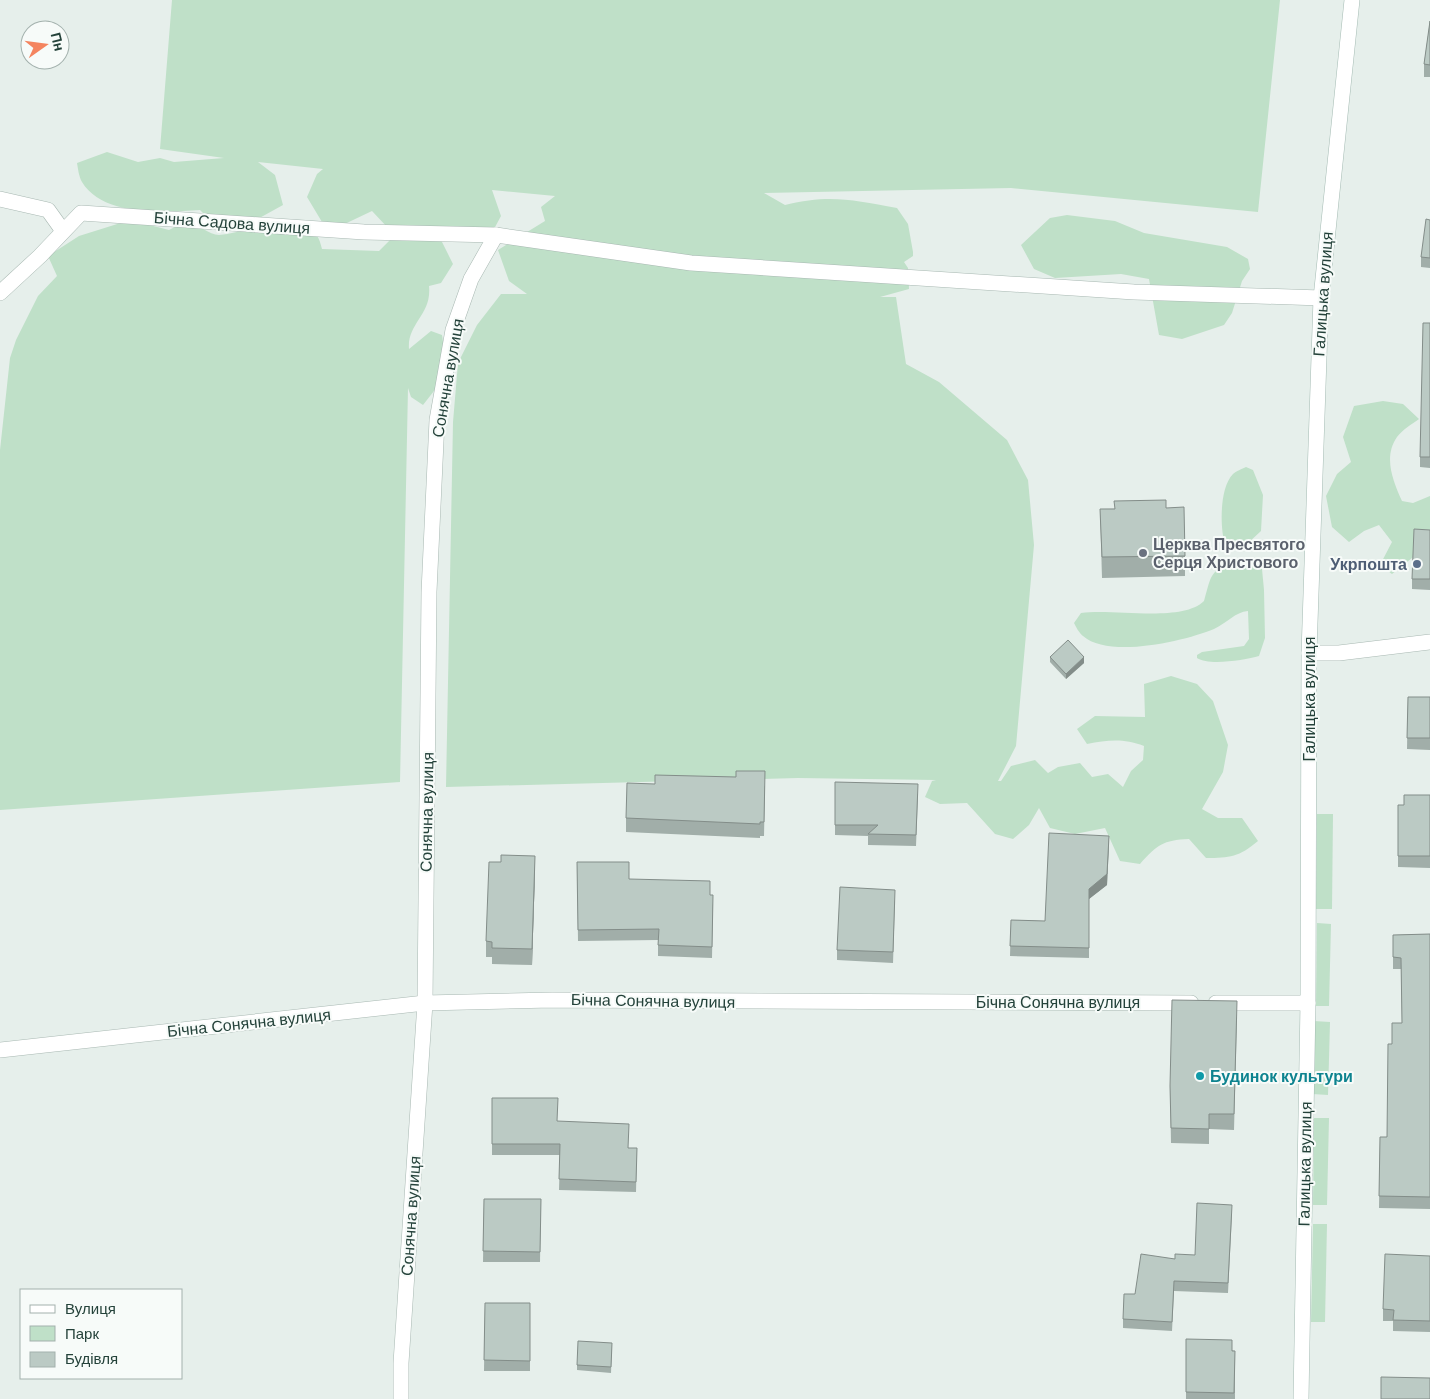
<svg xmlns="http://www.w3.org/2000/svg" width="1430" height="1399" font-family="'DM Sans',sans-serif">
<rect width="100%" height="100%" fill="#e6efeb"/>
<g fill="#bfe0c8">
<path d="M 172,0 L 1280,0 L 1258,212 L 1011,188 L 764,193 L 785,205 C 829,194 853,200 897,208 L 908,224 L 913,252 L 913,256 L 904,262 L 908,268 L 909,289 L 880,297 L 896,297 L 906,364 L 939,382 L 1007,440 L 1028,480 L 1034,545 L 1016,746 L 998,781 L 1001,781 L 1011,766 L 1035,760 L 1048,773 L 1058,767 L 1080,763 L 1092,777 L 1108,774 L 1123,787 L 1131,771 L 1143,760 L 1144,746 C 1123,738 1108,740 1087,744 L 1077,729 L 1095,716 L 1145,717 L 1144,684 L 1171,676 L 1197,684 L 1213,701 L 1228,745 L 1223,772 L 1202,809 L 1218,818 L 1242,818 L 1258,841 C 1239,857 1230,858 1206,858 L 1189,839 C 1163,840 1157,845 1140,864 L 1120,861 L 1105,828 L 1075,834 L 1050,828 L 1039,808 L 1029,825 L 1013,839 L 995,834 L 967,803 L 940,804 L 925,797 L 932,781 L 936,780 L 798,778 L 446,787 L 453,422 L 458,363 L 477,325 L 501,294 L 527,294 L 509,281 L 498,250 L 545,221 L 541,207 L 555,196 L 492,190 L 501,216 L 494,229 L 388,228 L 372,211 L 332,230 L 325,227 L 307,197 L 317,174 L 323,169 L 258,162 L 275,175 L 283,205 L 254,221 L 207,217 L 200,210 C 165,212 103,217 82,182 C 79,177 78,169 77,163 L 107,152 L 138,162 L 160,158 L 174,162 L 224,158 L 160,149 Z"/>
<path d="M 1067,215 L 1115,221 L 1144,233 L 1227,247 L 1248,259 L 1250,269 L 1242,281 L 1232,313 L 1224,325 L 1182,339 L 1159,335 L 1149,279 L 1121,274 L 1055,278 L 1034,269 L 1021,245 L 1050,218 Z"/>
<path d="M 130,220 L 169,230 L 188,220 C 196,224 210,235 219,235 C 253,233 311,197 322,249 L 379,251 L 394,236 L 440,238 L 453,264 L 441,283 L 429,286 C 432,315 407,323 409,349 L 431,331 L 442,335 L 448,373 L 423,405 L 411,397 L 408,388 L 400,782 L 0,810 L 0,450 L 10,358 L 16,340 L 38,296 L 57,276 L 48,256 L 79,236 Z"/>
<path d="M 1383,401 L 1403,404 L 1419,419 C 1412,424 1402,430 1397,437 C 1383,457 1393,481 1402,501 L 1413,503 L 1430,496 L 1430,551 L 1417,554 L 1392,574 L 1380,565 L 1392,542 L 1379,525 L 1364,531 L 1349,542 L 1332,527 L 1326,496 L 1337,474 L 1351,462 L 1343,437 L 1354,406 Z"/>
<path d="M 1246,467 L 1253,470 L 1263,495 L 1261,531 L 1247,544 L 1235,546 L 1224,540 C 1220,524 1220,487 1233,474 C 1236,471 1242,469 1246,467 Z"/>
<path d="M 1236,559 L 1253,559 L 1262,569 L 1264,590 L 1265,638 L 1259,656 C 1245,660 1209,666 1197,658 L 1197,655 L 1202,652 L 1244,646 L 1249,639 L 1248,611 C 1235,612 1227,623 1214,629 C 1185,641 1109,659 1083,636 C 1079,633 1076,627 1074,623 L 1081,613 C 1113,608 1182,623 1204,601 C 1212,573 1209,573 1236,559 Z"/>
<path d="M 1317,814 L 1333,814 L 1332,909 L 1316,909 Z"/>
<path d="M 1317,923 L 1331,924 L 1329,1006 L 1316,1006 Z"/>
<path d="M 1314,1021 L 1330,1022 L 1328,1095 L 1312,1094 Z"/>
<path d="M 1314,1118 L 1329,1118 L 1327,1205 L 1313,1205 Z"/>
<path d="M 1313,1224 L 1327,1224 L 1325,1322 L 1311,1322 Z"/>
</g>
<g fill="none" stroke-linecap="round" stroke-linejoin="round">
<defs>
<path id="lane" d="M 0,199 L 48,210 L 63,231"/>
<g id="street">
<path d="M 0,293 L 40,256 L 81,213 L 364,232 L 496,235 L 691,263 L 1134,292 L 1321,298"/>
<path d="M 1309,653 L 1339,653 L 1430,642"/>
<path d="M 1216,1003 L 1308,1003"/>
<path d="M 0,1050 L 425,1003 L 552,1000 L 1191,1003"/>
<path d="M 401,1399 L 401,1363 L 425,1003 L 429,592 L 437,420 L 453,330 L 471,279 L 496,235"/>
</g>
<path id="secondary" d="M 1301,1399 L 1308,1003 L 1309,653 L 1321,298 L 1352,0"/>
</defs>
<use href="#lane" stroke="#a8b8b2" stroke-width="16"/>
<use href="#street" stroke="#a8b8b2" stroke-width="16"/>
<use href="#secondary" stroke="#a4bbb3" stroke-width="16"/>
<use href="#lane" stroke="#fff" stroke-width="15"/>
<use href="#street" stroke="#fff" stroke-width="15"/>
<use href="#secondary" stroke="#fff" stroke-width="15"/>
</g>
<g fill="#a1aea9">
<path d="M 1430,21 L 1430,77 L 1424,77 L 1424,64 Z"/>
<path d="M 1430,220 L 1430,268 L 1421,267 L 1421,257 Z"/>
<path d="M 1430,323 L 1430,468 L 1420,467 L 1420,457 Z"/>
<path d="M 1166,508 L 1185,556 L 1185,576 L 1102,578 L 1100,509 Z"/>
<path d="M 1430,530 L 1430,590 L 1412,589 L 1412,579 Z"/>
<path d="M 1050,657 L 1084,663 L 1066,679 L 1050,662 Z"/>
<path d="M 1408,697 L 1430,697 L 1430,750 L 1407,749 Z"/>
<path d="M 835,782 L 918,794 L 916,846 L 868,845 L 868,836 L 835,835 Z"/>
<path d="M 655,784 L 765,786 L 764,836 L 760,836 L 760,838 L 626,832 L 626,818 Z"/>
<path d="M 1430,795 L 1430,868 L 1398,867 L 1398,805 L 1404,805 Z"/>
<path d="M 1109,846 L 1107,885 L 1089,899 L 1089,958 L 1010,956 L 1011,920 L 1045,921 Z"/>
<path d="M 577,862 L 629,879 L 710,895 L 713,905 L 712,958 L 658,956 L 658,940 L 578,941 Z"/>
<path d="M 535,871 L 532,965 L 492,964 L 492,957 L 486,957 L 486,941 Z"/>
<path d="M 895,900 L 893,963 L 837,960 L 837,950 Z"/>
<path d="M 1430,934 L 1430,1209 L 1379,1208 L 1380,1137 L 1387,1137 L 1392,1044 L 1402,1023 L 1401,969 L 1393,969 L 1393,935 Z"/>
<path d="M 1237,1017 L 1234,1130 L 1209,1129 L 1209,1144 L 1171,1143 L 1170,1086 Z"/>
<path d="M 492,1098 L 629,1148 L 637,1148 L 636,1192 L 559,1190 L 560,1155 L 492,1155 Z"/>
<path d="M 484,1199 L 541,1199 L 540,1262 L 483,1262 Z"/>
<path d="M 1232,1214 L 1228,1293 L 1174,1291 L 1172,1331 L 1123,1328 L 1123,1319 L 1135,1294 L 1175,1259 L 1195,1255 Z"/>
<path d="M 1430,1256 L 1430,1332 L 1393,1331 L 1393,1321 L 1383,1321 L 1383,1309 Z"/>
<path d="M 485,1303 L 530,1303 L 530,1371 L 484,1371 Z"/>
<path d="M 1186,1339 L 1235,1351 L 1235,1399 L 1186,1399 Z"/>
<path d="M 612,1343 L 611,1373 L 577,1370 L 577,1365 Z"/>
</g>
<g fill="#838d89">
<path d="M 1084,657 L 1084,663 L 1066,679 L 1066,674 Z"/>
<path d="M 1109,836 L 1107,885 L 1089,899 L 1089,958 L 1089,889 Z"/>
<path d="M 535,856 L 535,871 L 532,965 L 532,949 Z"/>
</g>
<g fill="#bbcac4" stroke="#838d89">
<path d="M 1430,21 L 1430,65 L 1424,64 Z"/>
<path d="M 1426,219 L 1430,220 L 1430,258 L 1421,257 Z"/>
<path d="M 1423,323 L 1430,323 L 1430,457 L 1420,457 Z"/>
<path d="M 1166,500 L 1166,508 L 1184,507 L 1185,556 L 1102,557 L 1100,509 L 1115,509 L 1114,501 Z"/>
<path d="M 1414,529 L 1430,530 L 1430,579 L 1412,579 Z"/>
<path d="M 1068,640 L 1084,657 L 1066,674 L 1050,657 Z"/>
<path d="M 1408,697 L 1430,697 L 1430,738 L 1407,738 Z"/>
<path d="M 736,771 L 765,771 L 764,822 L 760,822 L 760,824 L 626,818 L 627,783 L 655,784 L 655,775 L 736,777 Z"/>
<path d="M 835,782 L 918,784 L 916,835 L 868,834 L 878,825 L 835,825 Z"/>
<path d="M 1404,795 L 1430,795 L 1430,856 L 1398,856 L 1398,805 L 1404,805 Z"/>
<path d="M 1049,833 L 1109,836 L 1107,874 L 1089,889 L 1089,948 L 1010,946 L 1011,920 L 1045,921 Z"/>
<path d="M 501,855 L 535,856 L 532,949 L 492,948 L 492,942 L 486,941 L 489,862 L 501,862 Z"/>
<path d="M 577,862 L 629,862 L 629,879 L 710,881 L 710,895 L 713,895 L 712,947 L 658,945 L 659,929 L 578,930 Z"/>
<path d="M 840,887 L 895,890 L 893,952 L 837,950 Z"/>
<path d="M 1430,934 L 1430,1197 L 1379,1196 L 1380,1137 L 1387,1137 L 1388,1044 L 1392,1044 L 1392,1023 L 1402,1023 L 1401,958 L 1393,957 L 1393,935 Z"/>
<path d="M 1172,1000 L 1237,1001 L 1234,1114 L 1209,1114 L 1209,1129 L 1171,1128 L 1170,1086 Z"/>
<path d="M 492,1098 L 558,1098 L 557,1121 L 629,1124 L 628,1148 L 637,1148 L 636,1182 L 559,1179 L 560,1144 L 492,1144 Z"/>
<path d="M 484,1199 L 541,1199 L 540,1252 L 483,1251 Z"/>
<path d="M 1197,1203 L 1232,1205 L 1228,1283 L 1174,1281 L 1172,1322 L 1123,1319 L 1124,1294 L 1135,1294 L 1141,1254 L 1175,1259 L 1175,1254 L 1195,1255 Z"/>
<path d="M 1385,1254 L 1430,1256 L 1430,1321 L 1393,1320 L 1394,1310 L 1383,1309 Z"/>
<path d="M 485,1303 L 530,1303 L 530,1361 L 484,1360 Z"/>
<path d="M 1186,1339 L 1232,1340 L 1232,1351 L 1235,1351 L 1234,1393 L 1186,1392 Z"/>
<path d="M 578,1341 L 612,1343 L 611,1367 L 577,1365 Z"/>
<path d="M 1381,1377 L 1430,1378 L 1430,1399 L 1381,1399 Z"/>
</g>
<circle fill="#6b7280" stroke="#f7fbf9" stroke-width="2" cx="1143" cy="553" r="5"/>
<circle fill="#5c6f8a" stroke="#f7fbf9" stroke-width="2" cx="1417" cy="564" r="5"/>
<circle fill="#0f9aa8" stroke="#f7fbf9" stroke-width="2" cx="1200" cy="1076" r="5"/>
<g text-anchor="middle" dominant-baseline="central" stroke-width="4" stroke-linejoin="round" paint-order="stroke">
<g font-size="16" fill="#24423a" stroke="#f7fbf9">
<text transform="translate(232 223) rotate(4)">Бічна Садова вулиця</text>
<text transform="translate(1323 294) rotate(-86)">Галицька вулиця</text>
<text transform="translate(448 378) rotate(-80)">Сонячна вулиця</text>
<text transform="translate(1309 699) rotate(-90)">Галицька вулиця</text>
<text transform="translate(427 812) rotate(-89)">Сонячна вулиця</text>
<text transform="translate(653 1001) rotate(1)">Бічна Сонячна вулиця</text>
<text x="1058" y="1002">Бічна Сонячна вулиця</text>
<text transform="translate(249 1023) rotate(-6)">Бічна Сонячна вулиця</text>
<text transform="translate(1305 1164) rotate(-89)">Галицька вулиця</text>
<text transform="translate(411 1216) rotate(-86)">Сонячна вулиця</text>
</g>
<g font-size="16" font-weight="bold" fill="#5b616d" stroke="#f7fbf9" text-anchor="start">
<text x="1153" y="544">Церква Пресвятого<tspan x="1153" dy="18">Серця Христового</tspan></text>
</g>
<g font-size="16" font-weight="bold" fill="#4e5e75" stroke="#f7fbf9" text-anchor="end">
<text x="1407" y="564">Укрпошта</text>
</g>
<g font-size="16" font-weight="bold" fill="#0d838f" stroke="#f7fbf9" text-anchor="start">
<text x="1210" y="1076">Будинок культури</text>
</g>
</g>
<rect x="20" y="1289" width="162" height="90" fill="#f7fbf9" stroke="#a3b1ad"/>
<rect x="30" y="1305" width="25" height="8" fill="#ffffff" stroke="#a3b1ad"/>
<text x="65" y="1314" font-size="15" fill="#24423a">Вулиця</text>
<rect x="30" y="1326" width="25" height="15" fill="#bfe0c8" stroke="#a3b1ad"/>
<text x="65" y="1339" font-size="15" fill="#24423a">Парк</text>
<rect x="30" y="1352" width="25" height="15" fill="#bbcac4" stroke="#a3b1ad"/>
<text x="65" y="1364" font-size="15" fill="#24423a">Будівля</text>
<g transform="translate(45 45) rotate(76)"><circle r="24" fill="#f7fbf9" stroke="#a3b1ad"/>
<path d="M0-4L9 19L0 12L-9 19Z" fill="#f4845f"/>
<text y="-8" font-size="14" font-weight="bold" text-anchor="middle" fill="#24423a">Пн</text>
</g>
</svg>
